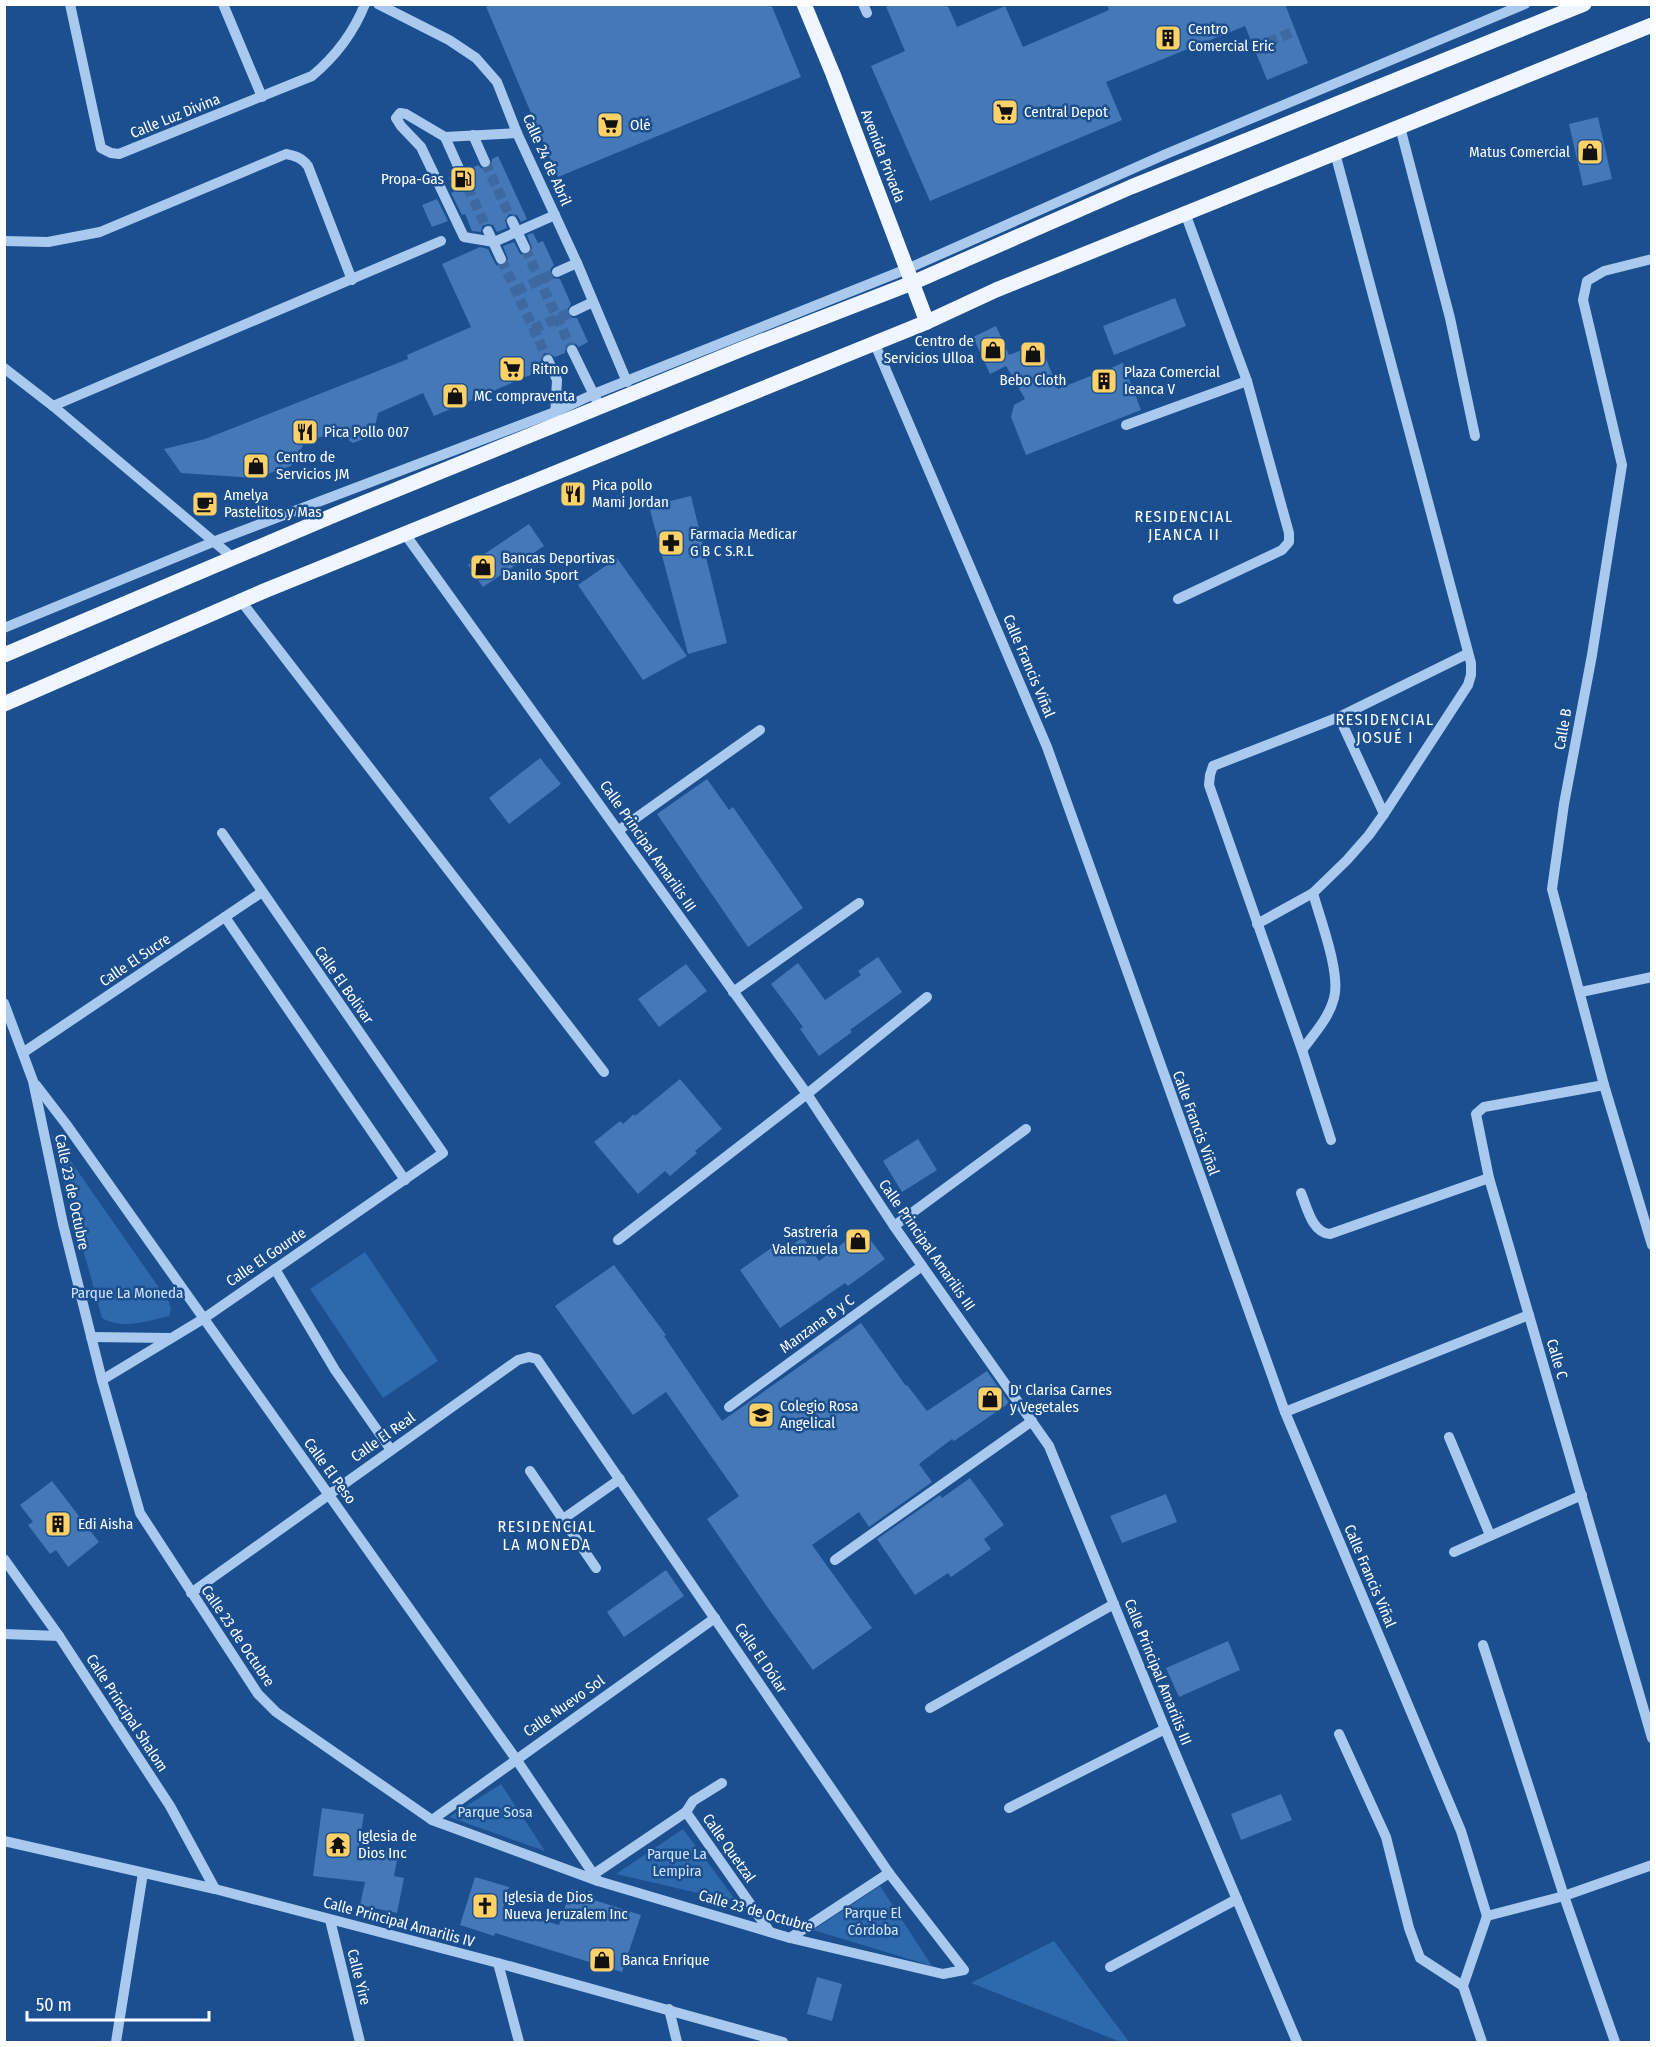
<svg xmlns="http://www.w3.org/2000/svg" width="1656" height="2047" font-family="'Fira Sans Condensed',sans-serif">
<rect width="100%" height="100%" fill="#1b4f8f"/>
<g fill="#2e69ad">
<path d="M 51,1133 L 169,1302 L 171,1309 L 169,1316 C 147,1321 122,1330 102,1318 Z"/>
<path d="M 365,1252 L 438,1361 L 383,1398 L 310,1289 Z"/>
<path d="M 501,1784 L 545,1851 L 449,1817 Z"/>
<path d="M 683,1829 L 737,1902 L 616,1874 Z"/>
<path d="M 880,1886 L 932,1966 L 813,1930 Z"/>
<path d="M 1054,1941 L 1129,2042 L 1121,2042 L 971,1983 Z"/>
</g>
<g fill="#4478b7">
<path d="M 485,4 L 771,4 L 801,77 L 558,177 Z"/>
<path d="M 885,4 L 947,4 L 957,27 L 1005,6 L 1023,47 L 1109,10 L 1107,4 L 1285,4 L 1308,63 L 1267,80 L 1245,26 L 1106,82 L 1122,120 L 930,201 L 871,66 L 905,51 Z"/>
<path d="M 1598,117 L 1612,179 L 1583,186 L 1569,124 Z"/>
<path d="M 498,156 L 527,219 L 521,222 L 517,215 L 509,214 L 505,220 L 507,228 L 497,232 L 493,225 L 488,224 L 482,226 L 481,232 L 472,231 L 465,214 L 462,215 L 451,193 L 455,191 L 449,178 L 454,176 L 460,180 L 465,180 L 468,174 L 468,170 L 478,165 L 481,168 L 487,169 L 491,166 L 492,159 Z"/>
<path d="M 437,199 L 448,221 L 432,227 L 422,205 Z"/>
<path d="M 533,233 L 538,243 L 543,241 L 554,265 L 551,268 L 550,275 L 553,278 L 560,279 L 571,304 L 567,310 L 568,315 L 573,318 L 577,318 L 588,342 L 579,347 L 576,344 L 569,343 L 566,346 L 565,353 L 555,357 L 549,353 L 544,353 L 541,359 L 541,363 L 530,368 L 533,374 L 434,416 L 423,393 L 378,413 L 373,435 L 353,443 L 336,432 L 305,442 L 291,466 L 255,478 L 181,473 L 164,449 L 205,439 L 408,359 L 407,355 L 471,327 L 442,264 L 480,247 L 488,249 L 496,265 L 504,266 L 508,259 L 503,246 L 514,242 L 520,254 L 528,255 L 532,248 L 527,235 Z"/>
<path d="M 1175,298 L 1186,326 L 1114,355 L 1103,326 Z"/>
<path d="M 996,326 L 1009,355 L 1040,343 L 1058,389 L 1123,363 L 1141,410 L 1026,455 L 1011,417 L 1014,405 L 1025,399 L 1006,366 L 990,374 L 973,337 Z"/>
<path d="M 691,496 L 727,643 L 688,654 L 649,506 Z"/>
<path d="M 529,524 L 544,546 L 483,587 L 468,565 Z"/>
<path d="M 617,558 L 687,656 L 643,680 L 578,585 Z"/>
<path d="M 540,758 L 561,784 L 509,824 L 489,798 Z"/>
<path d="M 707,779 L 729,810 L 733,807 L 803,908 L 748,947 L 657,814 Z"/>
<path d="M 878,957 L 902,992 L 850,1030 L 852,1032 L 819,1056 L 800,1029 L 803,1027 L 771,984 L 798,963 L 825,1000 L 861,975 L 858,971 Z"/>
<path d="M 686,964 L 707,991 L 659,1027 L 638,999 Z"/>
<path d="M 680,1079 L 722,1129 L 695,1151 L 697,1153 L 670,1176 L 665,1171 L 638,1194 L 594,1142 L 620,1121 L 623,1124 L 634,1114 L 635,1116 Z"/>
<path d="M 918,1139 L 937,1170 L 902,1192 L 883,1161 Z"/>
<path d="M 862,1229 L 885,1259 L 848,1286 L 845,1283 L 780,1328 L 740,1270 L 780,1242 L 785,1250 L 803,1237 L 819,1261 Z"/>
<path d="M 614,1265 L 666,1335 L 664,1336 L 722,1421 L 861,1323 L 906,1386 L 907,1385 L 927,1411 L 987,1371 L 1009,1403 L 954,1441 L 952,1439 L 919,1464 L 932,1482 L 869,1527 L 859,1512 L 812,1545 L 872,1628 L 813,1670 L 768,1608 L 707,1519 L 739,1496 L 666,1392 L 633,1415 L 555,1306 Z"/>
<path d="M 970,1478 L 1004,1525 L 984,1539 L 991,1549 L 951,1577 L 948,1573 L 915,1595 L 877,1539 L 940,1495 L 942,1498 Z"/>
<path d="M 52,1481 L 99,1542 L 68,1567 L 56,1550 L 50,1554 L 28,1525 L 33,1522 L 20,1505 Z"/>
<path d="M 1166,1494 L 1177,1522 L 1122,1543 L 1110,1516 Z"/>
<path d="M 666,1570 L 684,1596 L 624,1637 L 607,1612 Z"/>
<path d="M 1228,1641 L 1240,1670 L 1179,1697 L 1166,1668 Z"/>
<path d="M 1281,1794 L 1292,1820 L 1241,1840 L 1231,1814 Z"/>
<path d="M 322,1808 L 364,1814 L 359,1846 L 398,1855 L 394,1876 L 404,1878 L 397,1913 L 360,1905 L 365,1882 L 313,1876 Z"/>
<path d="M 475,1877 L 509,1887 L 503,1908 L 559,1925 L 571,1889 L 595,1896 L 594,1900 L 641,1915 L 622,1972 L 495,1933 L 494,1936 L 460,1925 Z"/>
<path d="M 817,1977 L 842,1984 L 832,2021 L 807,2014 Z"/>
</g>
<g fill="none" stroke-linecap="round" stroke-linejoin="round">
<g stroke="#3d69a0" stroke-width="10" stroke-dasharray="10 5" stroke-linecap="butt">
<path d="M 1254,48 L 1295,31"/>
<path d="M 485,162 L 512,221"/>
<path d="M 461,173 L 488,231"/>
<path d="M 525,248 L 572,350"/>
<path d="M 501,259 L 548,360"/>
<path d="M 516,291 L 557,272"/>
<path d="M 533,329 L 574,311"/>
</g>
<g stroke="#a9c9ee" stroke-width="10">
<path d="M 70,4 L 101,148 L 111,153 L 119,154 L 312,76 C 336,56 353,34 365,4"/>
<path d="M 223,4 L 262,97"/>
<path d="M 378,4 L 449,40 L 476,58 L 497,82 L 517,133 L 577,263 L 627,382"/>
<path d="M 863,4 L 867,13"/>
<path d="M 1400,127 L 1450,318 L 1475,436"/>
<path d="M 473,135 L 485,162"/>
<path d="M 445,137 L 406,114 L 400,113 L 396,118 L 401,126 L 421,147 L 464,237 L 494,242 L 555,215"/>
<path d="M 461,173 L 445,137 L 517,133"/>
<path d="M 512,221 L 525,248"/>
<path d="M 488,231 L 501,259"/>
<path d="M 4,241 L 48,242 L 100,232 L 286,154 C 296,156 302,158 308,166 L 352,280"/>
<path d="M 1652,259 L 1604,271 L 1587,281 L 1583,300 L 1622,465 L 1592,655 L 1564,804 L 1552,889 L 1604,1085 L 1652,1245"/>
<path d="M 557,272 L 577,263"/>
<path d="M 574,311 L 593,302"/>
<path d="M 874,342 L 1047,747 L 1285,1412 L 1461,1831 L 1487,1916"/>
<path d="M 572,350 L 597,401"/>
<path d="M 548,360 L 557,380 L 555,417"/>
<path d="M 4,368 L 53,406 L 232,557"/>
<path d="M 53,406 L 441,241"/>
<path d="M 1126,425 L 1247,381"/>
<path d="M 405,534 L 807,1094 L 894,1226 L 1049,1446 L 1165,1729 L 1297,2042"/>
<path d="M 1178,599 L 1282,550 L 1289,542 L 1289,533 L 1247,381 L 1185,213"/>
<path d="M 241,601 L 604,1072"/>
<path d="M 4,628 L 213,542 L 555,412 L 594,394 L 907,269 L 1166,154 L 1525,4"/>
<path d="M 1339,717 L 1384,814"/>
<path d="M 619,830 L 760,730"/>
<path d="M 225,917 L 405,1180"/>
<path d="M 1257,924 L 1313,893 L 1347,860 L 1369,835 L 1384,814 L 1468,685 L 1471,675 L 1471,663 L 1335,153"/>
<path d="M 733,992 L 859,903"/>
<path d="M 1581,992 L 1652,977"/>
<path d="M 4,1003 L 33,1081 L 63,1224 L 102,1380 L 140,1513 L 258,1694 L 276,1712 L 432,1820 L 598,1881 L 790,1938 L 943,1974 L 964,1970 L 889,1873 L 537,1359 L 529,1357 L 518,1360 L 191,1593"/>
<path d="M 1302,1050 C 1314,1034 1329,1018 1334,998 C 1341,973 1320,919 1313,893"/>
<path d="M 24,1052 L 262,892"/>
<path d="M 36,1085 L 66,1124 L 516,1759 L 598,1881"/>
<path d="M 1604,1085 L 1484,1107 L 1476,1114 L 1489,1178 L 1652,1738"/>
<path d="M 1331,1140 L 1302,1050 L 1209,785 L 1210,775 L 1213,766 L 1339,717 L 1467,654"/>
<path d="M 1301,1193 C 1307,1207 1312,1233 1330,1234 L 1489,1178"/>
<path d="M 894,1226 L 1026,1129"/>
<path d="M 618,1240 L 807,1094 L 927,997"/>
<path d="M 275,1269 L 335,1370 L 391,1450"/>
<path d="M 91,1337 L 171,1338"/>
<path d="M 102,1380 L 203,1319 L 443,1153 L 222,833"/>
<path d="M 729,1407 L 922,1266"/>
<path d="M 1285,1412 L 1529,1315"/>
<path d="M 1449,1437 L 1490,1535"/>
<path d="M 530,1471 L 596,1568"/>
<path d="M 563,1519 L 620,1479"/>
<path d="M 1454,1552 L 1582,1495"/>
<path d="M 4,1559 L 59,1636 L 170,1806 L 215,1889"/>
<path d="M 835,1560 L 1032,1421"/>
<path d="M 4,1634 L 59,1636"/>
<path d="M 1483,1645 L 1564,1896 L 1615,2042"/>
<path d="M 930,1708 L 1114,1604"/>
<path d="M 1339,1734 L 1386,1837 L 1409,1928 L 1420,1958 L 1463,1986"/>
<path d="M 1009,1808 L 1165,1729"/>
<path d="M 686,1812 L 693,1801 L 722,1783"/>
<path d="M 432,1820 L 715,1618"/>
<path d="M 4,1841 L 215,1889 L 498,1963 L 783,2042"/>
<path d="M 594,1874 L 686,1812 L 770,1932"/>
<path d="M 1487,1916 L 1564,1896 L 1652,1865"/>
<path d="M 330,1920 L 360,2042"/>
<path d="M 790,1938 L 889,1873"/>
<path d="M 498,1963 L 519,2042"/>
<path d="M 1110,1967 L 1237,1899"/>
<path d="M 669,2009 L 677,2042"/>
<path d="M 116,2042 L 143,1873"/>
<path d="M 1482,2042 L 1463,1986 L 1487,1916"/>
</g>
<g stroke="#f0f6ff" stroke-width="15">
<path d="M 804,4 L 833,74 L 927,322"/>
<path d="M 4,655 L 339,513 L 747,347 L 912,283 L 1131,187 L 1584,4"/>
<path d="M 4,704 L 264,591 L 927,322 L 996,290 L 1652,25"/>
</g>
</g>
<defs>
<symbol id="building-square" viewBox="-11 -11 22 22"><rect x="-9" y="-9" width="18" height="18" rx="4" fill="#ffd166" stroke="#1b4f8f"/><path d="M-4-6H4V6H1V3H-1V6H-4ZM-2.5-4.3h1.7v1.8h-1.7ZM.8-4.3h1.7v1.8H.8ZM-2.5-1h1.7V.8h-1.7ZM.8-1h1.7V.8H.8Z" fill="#111"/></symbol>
<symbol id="supermarket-square" viewBox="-11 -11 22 22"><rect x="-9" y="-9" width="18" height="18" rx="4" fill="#ffd166" stroke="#1b4f8f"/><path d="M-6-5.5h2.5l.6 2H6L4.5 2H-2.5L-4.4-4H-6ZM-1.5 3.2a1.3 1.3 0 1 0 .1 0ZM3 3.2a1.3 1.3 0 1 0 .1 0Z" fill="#111"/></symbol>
<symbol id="shop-square" viewBox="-11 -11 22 22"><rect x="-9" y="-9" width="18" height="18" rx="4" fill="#ffd166" stroke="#1b4f8f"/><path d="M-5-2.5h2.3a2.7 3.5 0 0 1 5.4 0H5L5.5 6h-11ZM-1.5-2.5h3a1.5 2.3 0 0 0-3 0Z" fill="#111"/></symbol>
<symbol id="fuel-square" viewBox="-11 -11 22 22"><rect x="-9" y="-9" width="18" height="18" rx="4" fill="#ffd166" stroke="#1b4f8f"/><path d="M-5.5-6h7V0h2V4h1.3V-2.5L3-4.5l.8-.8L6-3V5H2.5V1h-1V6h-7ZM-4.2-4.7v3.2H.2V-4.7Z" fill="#111"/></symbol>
<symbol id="restaurant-square" viewBox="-11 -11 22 22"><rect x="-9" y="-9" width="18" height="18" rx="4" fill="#ffd166" stroke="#1b4f8f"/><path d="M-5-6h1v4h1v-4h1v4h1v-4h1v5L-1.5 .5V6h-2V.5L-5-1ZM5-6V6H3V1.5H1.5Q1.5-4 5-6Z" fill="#111"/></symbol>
<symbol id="cafe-square" viewBox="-11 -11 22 22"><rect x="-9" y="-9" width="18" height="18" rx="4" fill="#ffd166" stroke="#1b4f8f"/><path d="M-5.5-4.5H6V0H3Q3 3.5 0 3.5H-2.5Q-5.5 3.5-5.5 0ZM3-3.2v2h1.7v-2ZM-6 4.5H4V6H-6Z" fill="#111"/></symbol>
<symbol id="pharmacy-square" viewBox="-11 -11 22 22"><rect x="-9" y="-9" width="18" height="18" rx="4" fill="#ffd166" stroke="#1b4f8f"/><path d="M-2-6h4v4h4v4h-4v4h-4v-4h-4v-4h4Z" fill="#111"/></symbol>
<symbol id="university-square" viewBox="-11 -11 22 22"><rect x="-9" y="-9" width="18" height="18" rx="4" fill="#ffd166" stroke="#1b4f8f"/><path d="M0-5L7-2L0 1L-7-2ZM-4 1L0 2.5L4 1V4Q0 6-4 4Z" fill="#111"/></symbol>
<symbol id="temple-square" viewBox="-11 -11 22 22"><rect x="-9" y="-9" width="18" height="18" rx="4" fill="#ffd166" stroke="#1b4f8f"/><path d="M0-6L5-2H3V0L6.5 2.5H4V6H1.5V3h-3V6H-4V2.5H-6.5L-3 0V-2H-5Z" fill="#111"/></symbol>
<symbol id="church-square" viewBox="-11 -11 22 22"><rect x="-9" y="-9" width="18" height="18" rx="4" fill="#ffd166" stroke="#1b4f8f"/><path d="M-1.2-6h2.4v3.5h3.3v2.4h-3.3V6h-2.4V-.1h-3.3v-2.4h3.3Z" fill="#111"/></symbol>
</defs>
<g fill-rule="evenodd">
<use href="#building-square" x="1153" y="23" width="30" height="30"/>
<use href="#supermarket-square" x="990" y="97" width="30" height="30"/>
<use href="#supermarket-square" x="595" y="110" width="30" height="30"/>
<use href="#shop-square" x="1575" y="137" width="30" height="30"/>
<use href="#fuel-square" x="448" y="164" width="30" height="30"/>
<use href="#shop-square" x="978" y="335" width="30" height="30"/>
<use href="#shop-square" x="1018" y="339" width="30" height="30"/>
<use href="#supermarket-square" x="497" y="354" width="30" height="30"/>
<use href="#building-square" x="1089" y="366" width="30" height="30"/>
<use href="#shop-square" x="440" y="381" width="30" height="30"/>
<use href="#restaurant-square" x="290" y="417" width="30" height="30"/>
<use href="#shop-square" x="241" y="451" width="30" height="30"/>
<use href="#restaurant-square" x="558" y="479" width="30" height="30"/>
<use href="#cafe-square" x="190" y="489" width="30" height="30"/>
<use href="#pharmacy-square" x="656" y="528" width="30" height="30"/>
<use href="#shop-square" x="468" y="552" width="30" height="30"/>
<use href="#shop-square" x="843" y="1226" width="30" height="30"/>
<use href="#shop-square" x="975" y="1384" width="30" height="30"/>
<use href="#university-square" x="746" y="1400" width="30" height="30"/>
<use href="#building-square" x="43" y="1509" width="30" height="30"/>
<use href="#temple-square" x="323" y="1830" width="30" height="30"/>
<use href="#church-square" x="470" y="1891" width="30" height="30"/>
<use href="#shop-square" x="587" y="1945" width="30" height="30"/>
</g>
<g text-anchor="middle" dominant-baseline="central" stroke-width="5" stroke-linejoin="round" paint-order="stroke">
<g font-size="15" fill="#fff" stroke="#1b4f8f" text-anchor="start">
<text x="1188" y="29">Centro<tspan x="1188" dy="17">Comercial Eric</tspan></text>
<text x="1024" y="112">Central Depot</text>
<text x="630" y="125">Olé</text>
<text x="1570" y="152" text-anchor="end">Matus Comercial</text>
<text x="444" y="179" text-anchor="end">Propa-Gas</text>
<text x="974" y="341" text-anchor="end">Centro de<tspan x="974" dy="17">Servicios Ulloa</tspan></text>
<text x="532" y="369">Ritmo</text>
<text x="1124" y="372">Plaza Comercial<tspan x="1124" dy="17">Ieanca V</tspan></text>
<text x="1033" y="380" text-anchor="middle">Bebo Cloth</text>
<text x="474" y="396">MC compraventa</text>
<text x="324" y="432">Pica Pollo 007</text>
<text x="276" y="457">Centro de<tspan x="276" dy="17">Servicios JM</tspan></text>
<text x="592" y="485">Pica pollo<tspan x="592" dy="17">Mami Jordan</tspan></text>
<text x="224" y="495">Amelya<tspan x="224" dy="17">Pastelitos y Mas</tspan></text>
<text x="690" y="534">Farmacia Medicar<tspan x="690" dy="17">G B C S.R.L</tspan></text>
<text x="502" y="558">Bancas Deportivas<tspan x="502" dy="17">Danilo Sport</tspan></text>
<text x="838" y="1232" text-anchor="end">Sastrería<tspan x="838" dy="17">Valenzuela</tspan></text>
<text x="1010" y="1390">D' Clarisa Carnes<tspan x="1010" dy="17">y Vegetales</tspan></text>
<text x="780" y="1406">Colegio Rosa<tspan x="780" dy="17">Angelical</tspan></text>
<text x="78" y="1524">Edi Aisha</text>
<text x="358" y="1836">Iglesia de<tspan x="358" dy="17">Dios Inc</tspan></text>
<text x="504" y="1897">Iglesia de Dios<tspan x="504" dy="17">Nueva Jeruzalem Inc</tspan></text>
<text x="622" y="1960">Banca Enrique</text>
</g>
<g font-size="15" fill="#fff" stroke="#1b4f8f">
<text transform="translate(175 116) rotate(-22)">Calle Luz Divina</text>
<text transform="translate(883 156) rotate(69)">Avenida Privada</text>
<text transform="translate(547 160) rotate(66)">Calle 24 de Abril</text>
<text transform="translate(1029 666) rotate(67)">Calle Francis Viñal</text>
<text transform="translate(1563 729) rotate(-80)">Calle B</text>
<text transform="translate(648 846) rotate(55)">Calle Principal Amarilis III</text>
<text transform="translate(135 960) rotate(-34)">Calle El Sucre</text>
<text transform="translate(344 985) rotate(55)">Calle El Bolívar</text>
<text transform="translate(1196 1123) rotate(70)">Calle Francis Viñal</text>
<text transform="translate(72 1192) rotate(78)">Calle 23 de Octubre</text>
<text transform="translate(927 1245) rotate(55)">Calle Principal Amarilis III</text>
<text transform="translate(266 1257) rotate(-34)">Calle El Gourde</text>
<text transform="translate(817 1324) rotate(-36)">Manzana B y C</text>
<text transform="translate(1557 1359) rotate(74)">Calle C</text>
<text transform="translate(383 1437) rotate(-35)">Calle El Real</text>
<text transform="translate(330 1471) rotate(54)">Calle El Peso</text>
<text transform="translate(1370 1576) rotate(67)">Calle Francis Viñal</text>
<text transform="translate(238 1636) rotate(56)">Calle 23 de Octubre</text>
<text transform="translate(761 1658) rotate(56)">Calle El Dólar</text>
<text transform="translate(1158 1672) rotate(68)">Calle Principal Amarilis III</text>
<text transform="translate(564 1706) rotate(-35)">Calle Nuevo Sol</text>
<text transform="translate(127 1713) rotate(57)">Calle Principal Shalom</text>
<text transform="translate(729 1848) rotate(55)">Calle Quetzal</text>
<text transform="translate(756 1911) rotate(16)">Calle 23 de Octubre</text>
<text transform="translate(399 1922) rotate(15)">Calle Principal Amarilis IV</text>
<text transform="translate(359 1977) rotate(76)">Calle Yire</text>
</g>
<g font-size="15" fill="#cfe3fa" stroke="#1b4f8f">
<text x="127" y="1293">Parque La Moneda</text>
<text x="495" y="1812">Parque Sosa</text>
<text x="677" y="1854">Parque La<tspan x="677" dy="17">Lempira</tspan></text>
<text x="873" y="1913">Parque El<tspan x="873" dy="17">Córdoba</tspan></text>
</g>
<g font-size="16" letter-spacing="1.5" fill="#fff" stroke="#1b4f8f">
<text x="1184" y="516">RESIDENCIAL<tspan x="1184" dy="18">JEANCA II</tspan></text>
<text x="1385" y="719">RESIDENCIAL<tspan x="1385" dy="18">JOSUÉ I</tspan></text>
<text x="547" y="1526">RESIDENCIAL<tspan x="547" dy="18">LA MONEDA</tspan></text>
</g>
</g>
<rect width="1656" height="2047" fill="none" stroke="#ffffff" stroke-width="12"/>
<path d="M27 2011v9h182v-9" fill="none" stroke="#ffffff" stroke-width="3"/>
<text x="36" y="2011" font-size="18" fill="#ffffff" stroke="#1b4f8f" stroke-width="4.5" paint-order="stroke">50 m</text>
</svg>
